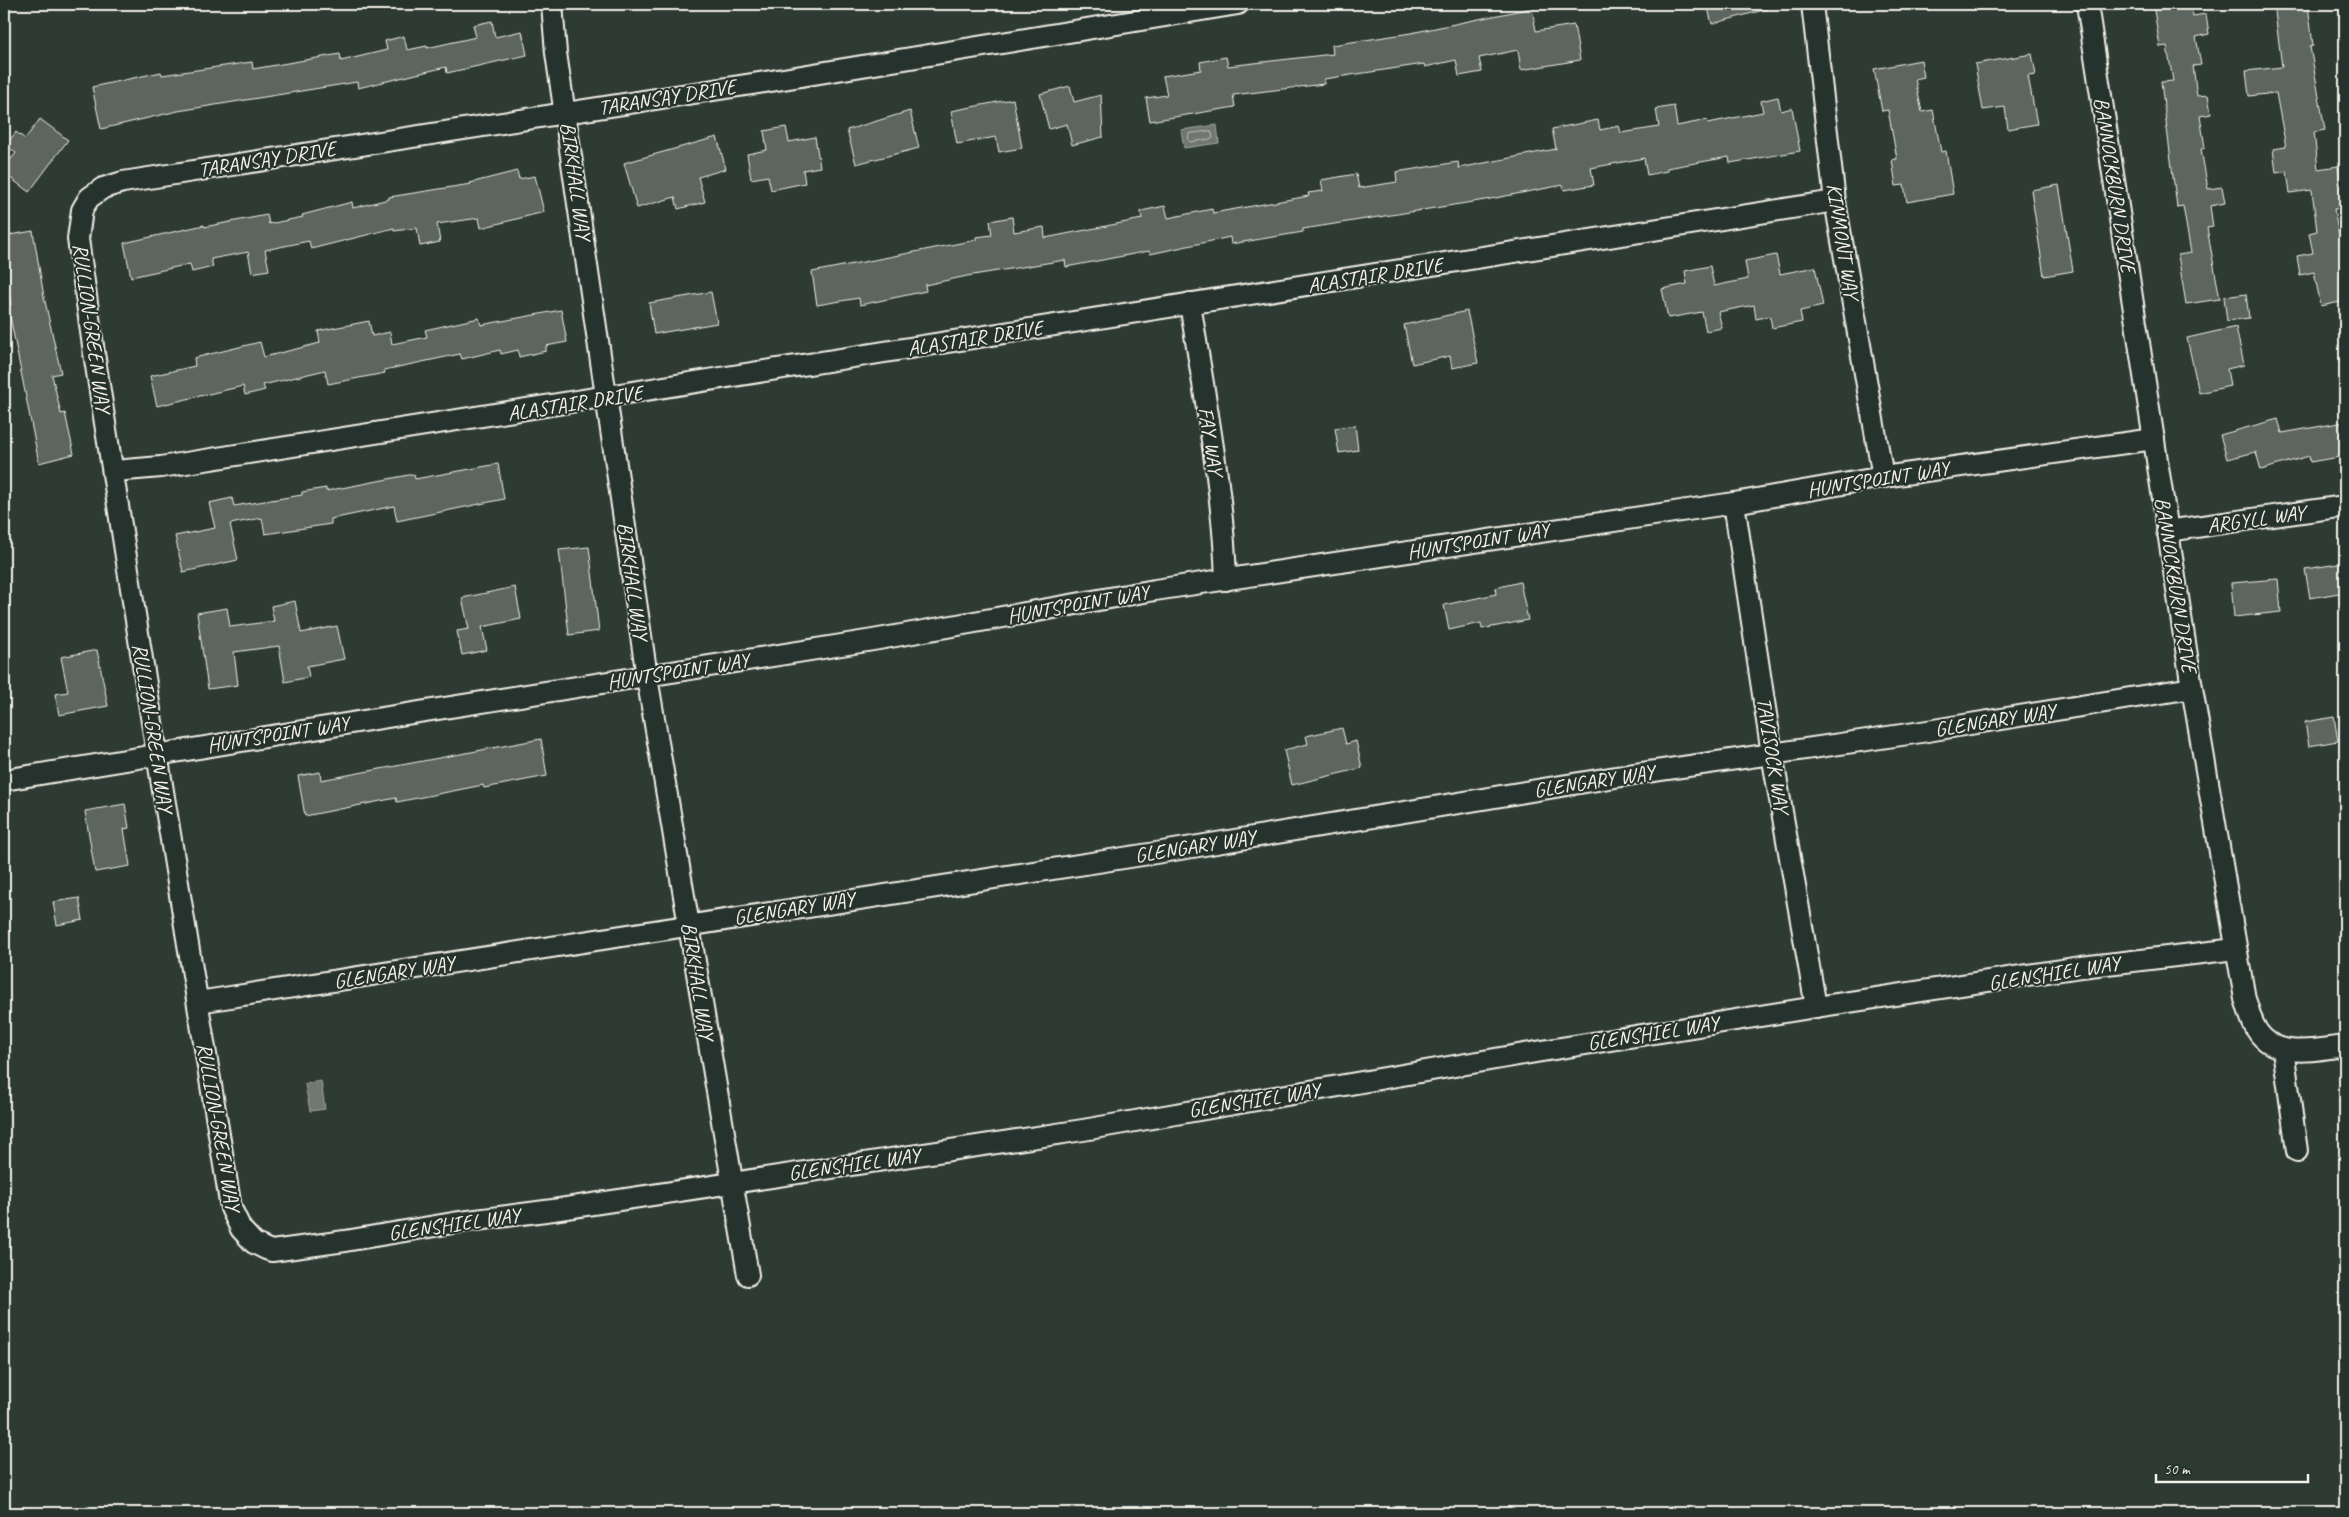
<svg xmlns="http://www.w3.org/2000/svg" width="2349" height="1517" font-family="Caveat,sans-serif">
<rect width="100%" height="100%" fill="#2e3b34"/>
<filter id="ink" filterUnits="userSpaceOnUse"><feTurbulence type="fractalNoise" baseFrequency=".02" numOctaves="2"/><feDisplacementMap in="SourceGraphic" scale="10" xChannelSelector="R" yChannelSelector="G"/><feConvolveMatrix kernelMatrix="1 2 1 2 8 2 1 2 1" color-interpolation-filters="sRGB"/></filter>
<g filter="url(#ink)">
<g fill="#6f7770" stroke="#a4a8a0">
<path d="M 1217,125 L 1219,143 L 1184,148 L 1181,130 Z"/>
<path d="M 321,1081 L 325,1109 L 310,1111 L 305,1084 Z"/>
</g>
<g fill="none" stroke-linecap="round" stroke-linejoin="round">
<path stroke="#bfc0b8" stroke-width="1" d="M 1211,131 L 1213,137 L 1212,139 L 1190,142 L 1188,140 L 1189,134 Z"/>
</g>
<g fill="#5c655e" stroke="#f4f1e8">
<path d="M 1707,4 L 1767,4 L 1767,9 L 1712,24 Z"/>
<path d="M 2153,4 L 2191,4 L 2193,16 L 2206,14 L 2209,34 L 2196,37 L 2201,65 L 2193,66 L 2197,96 L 2208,95 L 2211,114 L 2200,116 L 2205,148 L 2201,149 L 2208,189 L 2222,187 L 2225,203 L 2210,206 L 2213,227 L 2207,228 L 2220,299 L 2186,304 L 2178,255 L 2191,253 L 2183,206 L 2177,207 L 2161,82 L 2173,81 L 2167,46 L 2160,47 Z"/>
<path d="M 2274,4 L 2308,4 L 2313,46 L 2310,47 L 2325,130 L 2314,132 L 2318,169 L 2338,166 L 2343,208 L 2334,209 L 2345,269 L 2345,301 L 2321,306 L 2314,272 L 2300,275 L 2297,256 L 2313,253 L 2309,233 L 2317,231 L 2312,190 L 2290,193 L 2287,171 L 2276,173 L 2273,149 L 2286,147 L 2276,93 L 2249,96 L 2246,71 L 2282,67 Z"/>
<path d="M 1532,8 L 1536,31 L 1574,25 L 1580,60 L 1521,70 L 1518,50 L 1479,58 L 1482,72 L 1459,76 L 1456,60 L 1425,67 L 1424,64 L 1324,79 L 1324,84 L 1233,95 L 1235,107 L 1150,121 L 1146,98 L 1167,95 L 1163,76 L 1201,70 L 1200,62 L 1226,57 L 1228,66 L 1333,54 L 1332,45 L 1411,33 Z"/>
<path d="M 492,21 L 495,37 L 522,31 L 527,55 L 447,73 L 446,67 L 358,88 L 357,82 L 178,111 L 101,129 L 92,87 L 161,72 L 162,75 L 252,62 L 253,69 L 340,54 L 341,61 L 387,50 L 385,41 L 404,36 L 407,50 L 427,46 L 427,48 L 476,37 L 473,25 Z"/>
<path d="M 2032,54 L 2036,75 L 2028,76 L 2037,124 L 2008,129 L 2005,107 L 1983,110 L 1975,64 Z"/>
<path d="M 1921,60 L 1924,77 L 1915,79 L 1922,112 L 1933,110 L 1941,152 L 1946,151 L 1953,194 L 1907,202 L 1904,185 L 1896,186 L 1892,160 L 1897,159 L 1888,110 L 1882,111 L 1874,69 Z"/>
<path d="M 1070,86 L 1074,102 L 1101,95 L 1103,137 L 1072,145 L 1067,124 L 1049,129 L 1040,94 Z"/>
<path d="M 1778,97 L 1781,111 L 1792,108 L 1800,151 L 1730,163 L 1729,157 L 1667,168 L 1667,171 L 1647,175 L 1644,158 L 1591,168 L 1594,185 L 1564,190 L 1563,185 L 1485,200 L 1303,229 L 1303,232 L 1231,244 L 1230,237 L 1150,254 L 1149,251 L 1066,267 L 1065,260 L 967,276 L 925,285 L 926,291 L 860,305 L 859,298 L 817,305 L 812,272 L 976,240 L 976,237 L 992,235 L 990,221 L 1012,217 L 1014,232 L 1044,227 L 1045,238 L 1142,219 L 1141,211 L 1165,206 L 1168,218 L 1212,209 L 1213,213 L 1309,196 L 1308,193 L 1323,191 L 1321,180 L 1356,174 L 1359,188 L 1397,182 L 1396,172 L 1458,162 L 1459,168 L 1556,149 L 1552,129 L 1598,120 L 1600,130 L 1619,126 L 1621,133 L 1659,127 L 1656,109 L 1674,106 L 1677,126 L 1707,120 L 1708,123 L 1763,112 L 1761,101 Z"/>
<path d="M 1013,99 L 1022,148 L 999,152 L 996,137 L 957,144 L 951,111 Z"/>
<path d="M 910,111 L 919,148 L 856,164 L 847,130 Z"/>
<path d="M 40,119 L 68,140 L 29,192 L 4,173 L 4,168 L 16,153 L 6,145 L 16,132 L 25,139 Z"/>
<path d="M 786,127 L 789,142 L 815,137 L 820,167 L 803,170 L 805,183 L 771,190 L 768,176 L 751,179 L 747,154 L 767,150 L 764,131 Z"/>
<path d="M 717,137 L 726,169 L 698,177 L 705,202 L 678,209 L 675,197 L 637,208 L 624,163 Z"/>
<path d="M 517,171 L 519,179 L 535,176 L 544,212 L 481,228 L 479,218 L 437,224 L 440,242 L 420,246 L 417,228 L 394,231 L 394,228 L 311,249 L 309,241 L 265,250 L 269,270 L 252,273 L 248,252 L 211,259 L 213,267 L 192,272 L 190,264 L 131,277 L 124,243 L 204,225 L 204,227 L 267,215 L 269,224 L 303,217 L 302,215 L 352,202 L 353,208 L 389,199 L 389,197 L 471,184 L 470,183 Z"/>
<path d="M 2059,185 L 2073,271 L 2044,276 L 2031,190 Z"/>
<path d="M 33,231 L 44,297 L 61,373 L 52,375 L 61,414 L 65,413 L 74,454 L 39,463 L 8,306 L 11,305 L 4,261 L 4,236 Z"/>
<path d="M 1776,255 L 1780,274 L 1815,267 L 1823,306 L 1800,311 L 1802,322 L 1772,328 L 1770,316 L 1756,319 L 1754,305 L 1718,312 L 1722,328 L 1706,331 L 1702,312 L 1668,318 L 1662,289 L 1687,284 L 1685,271 L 1710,266 L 1714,286 L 1748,279 L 1745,261 Z"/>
<path d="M 711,292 L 717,323 L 654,334 L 649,303 Z"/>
<path d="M 2246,294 L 2249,318 L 2227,321 L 2224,297 Z"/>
<path d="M 561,310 L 567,342 L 546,346 L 546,351 L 519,357 L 518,350 L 501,354 L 500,350 L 462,359 L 460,354 L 384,370 L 385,373 L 328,384 L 325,370 L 263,385 L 265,390 L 245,395 L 243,386 L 157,406 L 150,376 L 195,366 L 194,358 L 260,342 L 264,357 L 320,343 L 318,331 L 369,321 L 372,336 L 390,332 L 392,344 L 427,337 L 425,330 L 479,318 L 481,325 Z"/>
<path d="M 1467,311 L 1478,363 L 1452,368 L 1450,356 L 1412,364 L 1404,325 Z"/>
<path d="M 2236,327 L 2244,365 L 2227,369 L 2230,386 L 2199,393 L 2187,338 Z"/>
<path d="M 2278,419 L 2282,433 L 2345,422 L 2345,456 L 2310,462 L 2309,456 L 2261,470 L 2256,452 L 2227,459 L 2220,435 Z"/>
<path d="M 1355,425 L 1358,450 L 1339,453 L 1335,428 Z"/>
<path d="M 498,464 L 504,499 L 397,521 L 394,506 L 331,519 L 331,524 L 265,534 L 262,518 L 230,524 L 238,560 L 183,572 L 175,536 L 215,528 L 209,503 L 232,498 L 234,506 L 302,495 L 302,492 L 326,488 L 326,491 L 414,474 L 415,479 Z"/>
<path d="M 589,547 L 599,631 L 569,635 L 559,550 Z"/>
<path d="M 2345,563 L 2345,592 L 2310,598 L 2305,569 Z"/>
<path d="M 2278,579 L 2281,612 L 2234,617 L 2231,583 Z"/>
<path d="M 1520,582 L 1528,620 L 1482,629 L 1481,623 L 1449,630 L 1444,605 L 1496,594 L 1495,588 Z"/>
<path d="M 515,587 L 521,619 L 482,627 L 487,650 L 462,655 L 457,631 L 469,629 L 462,598 Z"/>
<path d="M 295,601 L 301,633 L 337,626 L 344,659 L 307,666 L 309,677 L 285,682 L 279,646 L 234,652 L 238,685 L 208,689 L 197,613 L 227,608 L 230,627 L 274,621 L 271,606 Z"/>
<path d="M 97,650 L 108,706 L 59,715 L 55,694 L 68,692 L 61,657 Z"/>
<path d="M 2334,717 L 2338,741 L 2309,746 L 2305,722 Z"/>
<path d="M 1342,728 L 1346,744 L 1356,741 L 1362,768 L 1292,785 L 1284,750 L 1308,744 L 1306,736 Z"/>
<path d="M 541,739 L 547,776 L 484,788 L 483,785 L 397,802 L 396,798 L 305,816 L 298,776 L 320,772 L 321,780 Z"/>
<path d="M 125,804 L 129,828 L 124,829 L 130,866 L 95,872 L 85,811 Z"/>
<path d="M 79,898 L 83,920 L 57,925 L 53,902 Z"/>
</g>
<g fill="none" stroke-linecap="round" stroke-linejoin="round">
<defs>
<g id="minor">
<path d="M 552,4 L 556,53 L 647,677 L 748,1275"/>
<path d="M 1238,4 L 765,82 L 123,182 L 103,188 L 89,198 L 82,210 L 78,239 L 94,353 L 157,754 L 231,1208 L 241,1229 L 254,1243 L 266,1249 L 272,1251 L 345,1241 L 453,1223 L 553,1210 L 1083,1130 L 1536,1052 L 1816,1007 L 2081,967 L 2236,949"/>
<path d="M 1812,4 L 1835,201 L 1883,477"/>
<path d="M 2087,4 L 2192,688 L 2245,999 C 2248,1007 2250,1017 2254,1025 C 2271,1061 2314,1050 2345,1046"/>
<path d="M 1190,303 C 1204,395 1223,487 1226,580"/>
<path d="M 114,471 L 161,467 L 1835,201"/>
<path d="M 1734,503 L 1772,754 L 1816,1007"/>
<path d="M 2167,531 L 2345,506"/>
<path d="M 4,780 L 394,716 L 873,640 L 1155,590 L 1734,503 L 1883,477 L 2154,439"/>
<path d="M 198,1002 L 1162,852 L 1634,774 L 1915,733 L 2192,688"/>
<path d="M 2283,1049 L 2297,1151"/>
</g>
</defs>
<use href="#minor" stroke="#f4f1e8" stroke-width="24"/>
<use href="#minor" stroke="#26332d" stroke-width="20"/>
</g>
</g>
<g text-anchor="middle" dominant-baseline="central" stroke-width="4" stroke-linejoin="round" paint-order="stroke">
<g font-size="21" fill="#f4f1e8" stroke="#26332d">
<text transform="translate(667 97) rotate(-9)">TARANSAY DRIVE</text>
<text transform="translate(267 159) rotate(-9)">TARANSAY DRIVE</text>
<text transform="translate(576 181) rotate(82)">BIRKHALL WAY</text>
<text transform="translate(2115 185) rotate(81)">BANNOCKBURN DRIVE</text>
<text transform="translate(1843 241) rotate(81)">KINMONT WAY</text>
<text transform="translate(1375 275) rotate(-9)">ALASTAIR DRIVE</text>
<text transform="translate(92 328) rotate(82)">RULLION-GREEN WAY</text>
<text transform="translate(975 338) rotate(-9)">ALASTAIR DRIVE</text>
<text transform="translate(575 403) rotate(-9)">ALASTAIR DRIVE</text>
<text transform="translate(1211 441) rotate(81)">FAY WAY</text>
<text transform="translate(1878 479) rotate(-9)">HUNTSPOINT WAY</text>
<text transform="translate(2256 519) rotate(-8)">ARGYLL WAY</text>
<text transform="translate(1478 541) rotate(-9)">HUNTSPOINT WAY</text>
<text transform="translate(633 581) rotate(82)">BIRKHALL WAY</text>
<text transform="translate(2176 585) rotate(81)">BANNOCKBURN DRIVE</text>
<text transform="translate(1078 604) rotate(-10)">HUNTSPOINT WAY</text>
<text transform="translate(678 671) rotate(-9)">HUNTSPOINT WAY</text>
<text transform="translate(1995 720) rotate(-9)">GLENGARY WAY</text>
<text transform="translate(153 728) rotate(81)">RULLION-GREEN WAY</text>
<text transform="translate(278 734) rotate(-9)">HUNTSPOINT WAY</text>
<text transform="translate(1773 755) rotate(81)">TAVISOCK WAY</text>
<text transform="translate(1594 781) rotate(-9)">GLENGARY WAY</text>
<text transform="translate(1195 846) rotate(-9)">GLENGARY WAY</text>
<text transform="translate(794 908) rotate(-9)">GLENGARY WAY</text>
<text transform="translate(394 972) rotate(-9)">GLENGARY WAY</text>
<text transform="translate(2054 973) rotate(-9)">GLENSHIEL WAY</text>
<text transform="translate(698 981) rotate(81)">BIRKHALL WAY</text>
<text transform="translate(1653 1033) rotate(-9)">GLENSHIEL WAY</text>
<text transform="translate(1254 1100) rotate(-9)">GLENSHIEL WAY</text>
<text transform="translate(219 1127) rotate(80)">RULLION-GREEN WAY</text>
<text transform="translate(854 1164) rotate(-8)">GLENSHIEL WAY</text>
<text transform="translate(454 1224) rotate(-8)">GLENSHIEL WAY</text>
</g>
</g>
<rect width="2349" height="1517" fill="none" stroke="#26332d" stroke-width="20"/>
<rect x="10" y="10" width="2329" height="1497" fill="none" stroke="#f4f1e8" stroke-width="2" filter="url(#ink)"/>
<path d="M2156 1474v8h152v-8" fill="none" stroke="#f4f1e8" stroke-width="2.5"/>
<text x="2164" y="1474" font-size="15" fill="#f4f1e8" stroke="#26332d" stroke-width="4" paint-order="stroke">50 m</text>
</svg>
